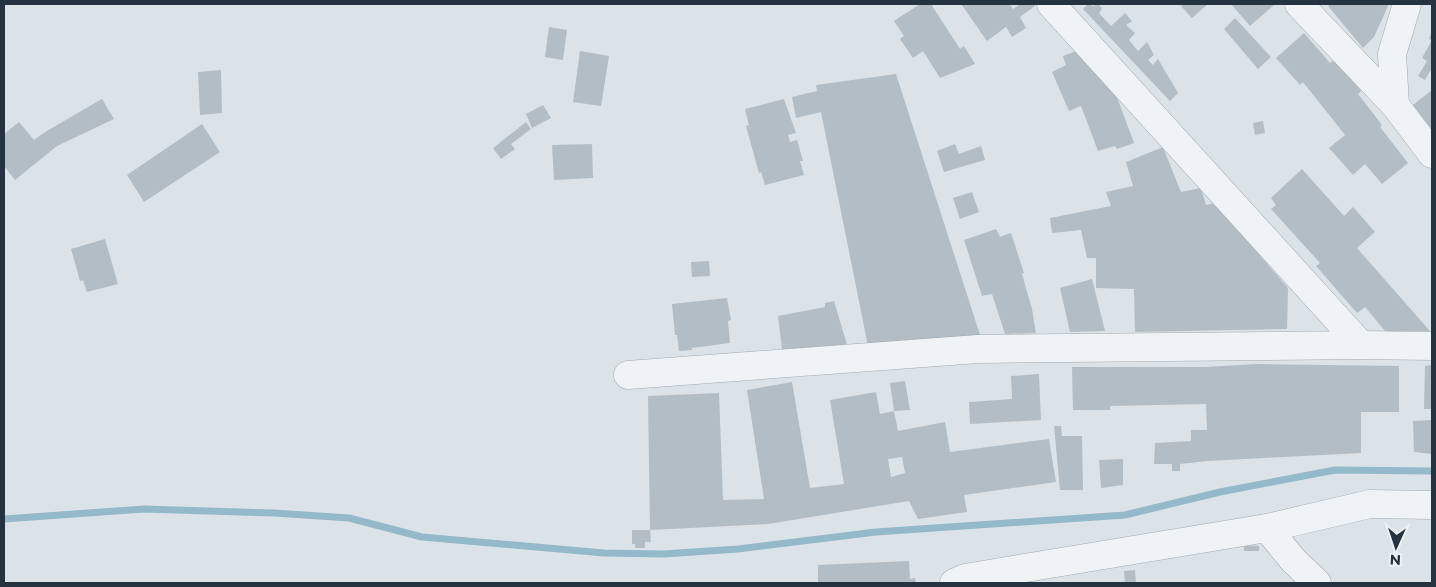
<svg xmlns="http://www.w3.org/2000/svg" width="1436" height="587" font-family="Montserrat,sans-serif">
<rect width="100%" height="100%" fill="#dce3e8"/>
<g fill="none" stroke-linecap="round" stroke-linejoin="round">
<path stroke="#93b9cb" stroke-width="7" d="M 4,519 L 144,509 L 274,513 L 349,518 L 422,537 L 604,553 L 664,554 L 738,549 L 876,532 L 1125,515 L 1220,492 L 1335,470 L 1432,471"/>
</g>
<g fill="#b3bdc5" fill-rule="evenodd">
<path d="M 920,4 L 931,4 L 960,49 L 964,46 L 975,64 L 940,78 L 923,51 L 913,58 L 900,39 L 904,36 L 894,21 Z"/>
<path d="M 961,4 L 1010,4 L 1013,9 L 1020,4 L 1033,4 L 1035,6 L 1020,17 L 1026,28 L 1012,37 L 1006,27 L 987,41 Z"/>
<path d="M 1088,4 L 1093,6 L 1098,4 L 1102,8 L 1099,13 L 1111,26 L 1125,13 L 1132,21 L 1126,25 L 1135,33 L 1129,40 L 1138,51 L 1147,42 L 1154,55 L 1148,60 L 1153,65 L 1158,59 L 1178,93 L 1170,101 L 1083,9 Z"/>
<path d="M 1184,4 L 1208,4 L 1192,18 L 1181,6 Z"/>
<path d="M 1231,4 L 1275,4 L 1250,26 Z"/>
<path d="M 1330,4 L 1389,4 L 1374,37 L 1363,48 L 1328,6 Z"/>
<path d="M 1235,18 L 1271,57 L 1258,69 L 1224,29 Z"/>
<path d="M 549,27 L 567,30 L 563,60 L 545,57 Z"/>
<path d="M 1432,31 L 1432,68 L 1425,80 L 1418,76 L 1427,61 L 1422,58 L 1432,40 L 1429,39 Z"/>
<path d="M 1304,33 L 1330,63 L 1336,58 L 1361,91 L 1358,94 L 1382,125 L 1380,127 L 1408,163 L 1382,184 L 1365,164 L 1353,175 L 1329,148 L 1345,135 L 1303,82 L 1300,85 L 1276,58 Z"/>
<path d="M 580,51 L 609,56 L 601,106 L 573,102 Z"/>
<path d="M 1076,51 L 1115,92 L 1134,143 L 1117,149 L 1115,146 L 1098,151 L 1081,106 L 1069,111 L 1052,72 L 1066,65 L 1063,56 Z"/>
<path d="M 221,70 L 222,113 L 200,115 L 198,72 Z"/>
<path d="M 896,74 L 981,338 L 869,351 L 821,112 L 796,118 L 792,97 L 817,91 L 816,85 Z"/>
<path d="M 1432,90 L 1432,130 L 1413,105 Z"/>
<path d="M 102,99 L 114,119 L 57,146 L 15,180 L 4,166 L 4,134 L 19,122 L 34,140 L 45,132 Z"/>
<path d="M 784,99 L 796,133 L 788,135 L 790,142 L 797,140 L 803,161 L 800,161 L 804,175 L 765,185 L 761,172 L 759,173 L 746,126 L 749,125 L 745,109 Z"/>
<path d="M 543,105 L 551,118 L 532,128 L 526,114 Z"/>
<path d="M 1263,121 L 1265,133 L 1255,135 L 1253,123 Z"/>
<path d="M 526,122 L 531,129 L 511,144 L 515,149 L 501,159 L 493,148 Z"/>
<path d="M 202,124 L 220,152 L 144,202 L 127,175 Z"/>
<path d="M 592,144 L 593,178 L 554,180 L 552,145 Z"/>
<path d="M 955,144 L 959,154 L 981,146 L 985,160 L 944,172 L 937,151 Z"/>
<path d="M 1163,147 L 1181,192 L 1201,188 L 1206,205 L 1214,203 L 1288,288 L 1287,329 L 1135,332 L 1134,289 L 1096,288 L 1096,258 L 1087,258 L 1081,230 L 1052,233 L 1050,218 L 1111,206 L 1106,192 L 1133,186 L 1126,162 Z"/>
<path d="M 1302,169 L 1344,216 L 1353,207 L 1375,232 L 1357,248 L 1430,331 L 1386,332 L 1365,307 L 1357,313 L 1316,266 L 1320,263 L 1271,209 L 1276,205 L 1271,198 Z"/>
<path d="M 972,192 L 979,212 L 960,219 L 953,198 Z"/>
<path d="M 996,229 L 1000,237 L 1011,233 L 1024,273 L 1022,274 L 1032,309 L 1036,333 L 1005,334 L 992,294 L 982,296 L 964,240 Z"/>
<path d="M 105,239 L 118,284 L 87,292 L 83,280 L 80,281 L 71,249 Z"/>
<path d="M 709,261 L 710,276 L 692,277 L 691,262 Z"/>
<path d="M 1092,279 L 1105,331 L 1070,332 L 1060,288 Z"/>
<path d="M 727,298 L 731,320 L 728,321 L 730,343 L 692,348 L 692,350 L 679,351 L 677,335 L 675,335 L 672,304 Z"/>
<path d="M 834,301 L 848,348 L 782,349 L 778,316 L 825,307 L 825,303 Z"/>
<path d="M 1257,364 L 1399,366 L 1399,412 L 1361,412 L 1361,453 L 1207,461 L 1180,464 L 1180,471 L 1172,471 L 1172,464 L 1154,464 L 1155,443 L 1191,441 L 1191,430 L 1207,430 L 1206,404 L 1110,406 L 1110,410 L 1073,410 L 1072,367 L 1206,367 Z"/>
<path d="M 1432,365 L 1432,409 L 1424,409 L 1425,366 Z"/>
<path d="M 1039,374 L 1041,420 L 970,424 L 969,402 L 1012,399 L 1011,376 Z"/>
<path d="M 905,381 L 910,410 L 894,411 L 890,383 Z"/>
<path d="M 792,382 L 810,488 L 844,484 L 830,400 L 876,392 L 880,414 L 894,411 L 898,431 L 945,422 L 950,452 L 1049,439 L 1056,482 L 964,495 L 967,512 L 918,519 L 909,501 L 768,524 L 650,530 L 648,396 L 719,393 L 723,500 L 764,499 L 747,390 ZM 902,457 L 905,473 L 891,477 L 888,459 Z"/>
<path d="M 1431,420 L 1432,454 L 1414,452 L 1413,421 Z"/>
<path d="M 1054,426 L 1061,426 L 1062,436 L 1082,436 L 1083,490 L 1060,490 Z"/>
<path d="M 1123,459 L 1123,485 L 1101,488 L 1099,460 Z"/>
<path d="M 632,530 L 650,530 L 651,542 L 645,542 L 645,548 L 635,548 L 635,544 L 632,544 Z"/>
<path d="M 1244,545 L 1259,546 L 1259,551 L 1244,551 Z"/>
<path d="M 909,561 L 910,579 L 915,578 L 916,583 L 818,583 L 818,565 Z"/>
<path d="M 1135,570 L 1136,583 L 1125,583 L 1124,571 Z"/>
</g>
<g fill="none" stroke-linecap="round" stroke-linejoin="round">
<defs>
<g id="minor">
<path d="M 1051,4 L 1361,345"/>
<path d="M 1299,4 L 1395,105"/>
<path d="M 1407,4 L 1392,54 L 1395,105 L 1432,154"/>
<path d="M 628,375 L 978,349 L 1361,345 L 1432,346"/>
<path d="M 1267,528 L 1293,560 L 1317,583"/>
<path d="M 954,583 L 965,578 L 1267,528 L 1370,504 L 1432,505"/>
</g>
</defs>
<use href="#minor" stroke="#a1abb2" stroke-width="29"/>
<use href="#minor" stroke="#eff3f6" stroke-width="28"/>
</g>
<rect width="1436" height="587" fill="none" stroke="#24333f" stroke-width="10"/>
<g transform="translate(1396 547) rotate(183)" stroke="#ebf1f5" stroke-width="4" paint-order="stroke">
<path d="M0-4L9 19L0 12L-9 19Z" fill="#24333f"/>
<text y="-8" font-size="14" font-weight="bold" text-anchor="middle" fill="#24333f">N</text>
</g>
</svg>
